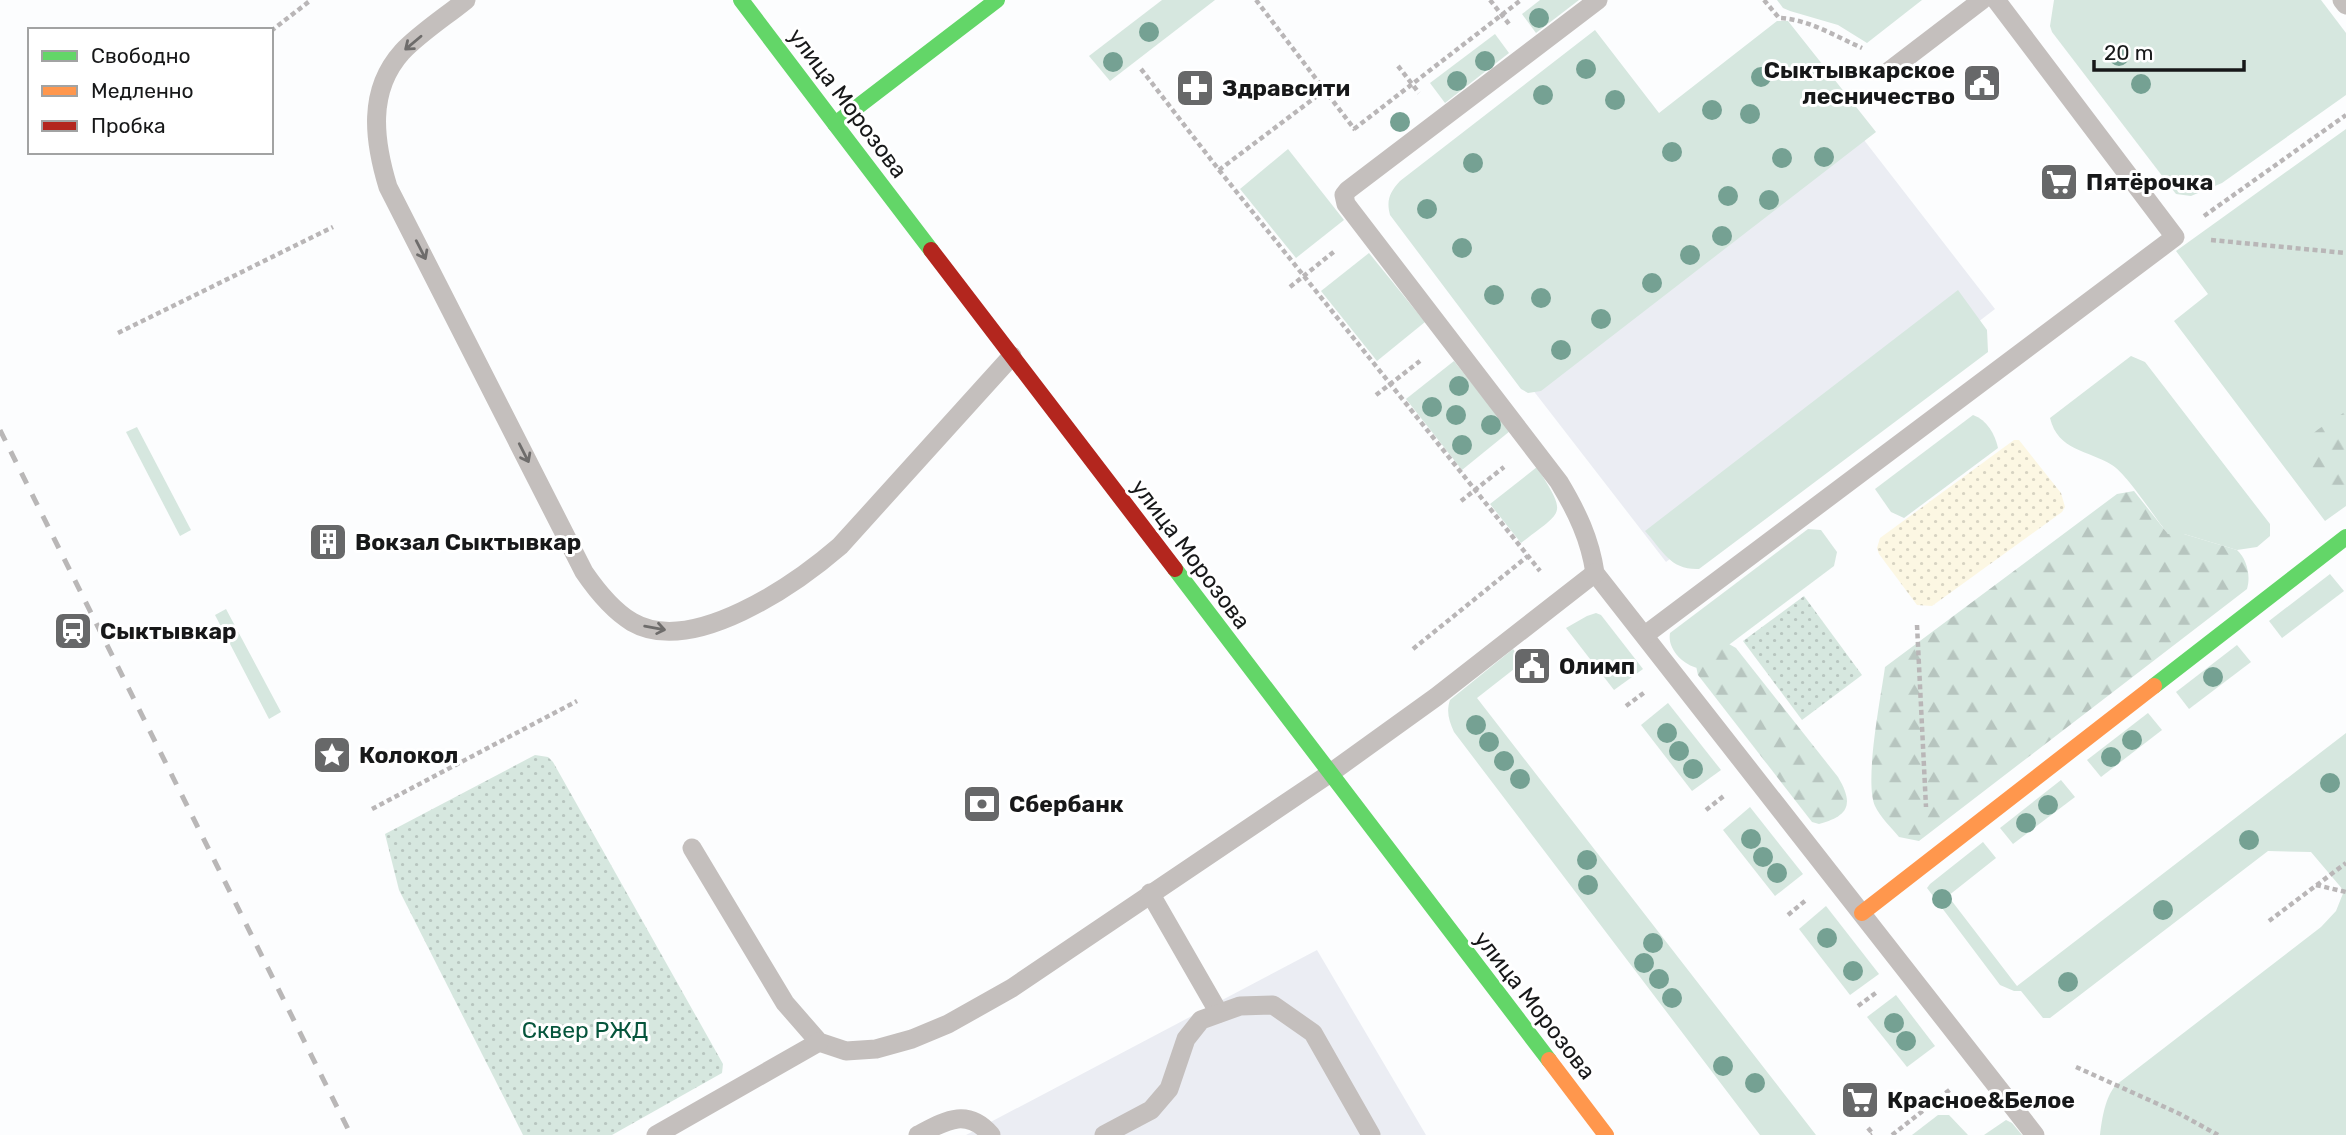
<svg xmlns="http://www.w3.org/2000/svg" width="2346" height="1135" font-family="Rubik,sans-serif">
<defs>
<pattern id="forest-firs" width="22" height="20" patternUnits="userSpaceOnUse" patternTransform="scale(1.75)"><rect width="22" height="20" fill="#d6e7df"/><path d="M5 1l3.5 6h-7zM16 11l3.5 6h-7z" fill="#b7c5bf"/></pattern>
<pattern id="sand-dots" width="8" height="8" patternUnits="userSpaceOnUse" patternTransform="scale(1.75)"><rect width="8" height="8" fill="#fcf7e3"/><path d="M2 2h.1M6 6h.1" fill="none" stroke="#d7d3c2" stroke-width="1.8" stroke-linecap="round"/></pattern>
<pattern id="park-dots" width="8" height="8" patternUnits="userSpaceOnUse" patternTransform="scale(1.75)"><rect width="8" height="8" fill="#d6e7df"/><path d="M2 2h.1M6 6h.1" fill="none" stroke="#b7c5bf" stroke-width="1.8" stroke-linecap="round"/></pattern>
</defs>
<rect width="100%" height="100%" fill="#fcfdfe"/>
<g fill="#ebedf3">
<path d="M 1857,131 L 1995,309 L 1666,562 L 1529,385 Z"/>
<path d="M 1317,950 L 1426,1135 L 966,1135 Z"/>
</g>
<g fill="#d6e7df">
<path d="M 1162,0 L 1215,0 L 1110,81 L 1089,56 Z"/>
<path d="M 1540,0 L 1579,0 L 1536,33 L 1522,14 Z"/>
<path d="M 1777,0 L 1922,0 L 1867,43 L 1838,25 L 1790,11 L 1783,8 Z"/>
<path d="M 2054,0 L 2321,0 L 2346,33 L 2346,95 L 2222,183 L 2191,196 L 2176,194 L 2052,32 L 2050,26 Z"/>
<path d="M 1777,21 L 1788,21 L 1876,132 L 1541,391 L 1528,393 L 1521,389 L 1390,215 C 1386,200 1390,192 1400,181 L 1595,30 L 1659,113 Z"/>
<path d="M 1495,34 L 1509,53 L 1445,103 L 1430,83 Z"/>
<path d="M 2346,129 L 2346,506 L 2325,521 L 2174,321 L 2208,294 L 2176,251 Z"/>
<path d="M 1288,149 L 1344,220 L 1296,258 L 1240,189 Z"/>
<path d="M 1369,253 L 1425,322 L 1377,361 L 1321,291 Z"/>
<path d="M 1958,290 L 1987,330 L 1988,352 L 1699,569 C 1670,570 1663,551 1645,531 Z"/>
<path d="M 2131,356 L 2145,362 L 2270,524 L 2270,536 L 2257,547 L 2237,550 L 2184,534 L 2168,534 C 2156,519 2126,473 2112,465 C 2088,450 2058,451 2050,418 Z"/>
<path d="M 1454,361 L 1510,431 L 1462,470 L 1406,399 Z"/>
<path d="M 1973,415 C 1987,420 1995,434 1998,448 L 1904,518 L 1891,512 L 1875,489 Z"/>
<path d="M 137,427 L 191,530 L 180,536 L 126,432 Z"/>
<path d="M 1537,467 C 1567,516 1565,509 1521,543 L 1490,504 Z"/>
<path d="M 1808,529 L 1821,530 L 1837,552 L 1834,566 L 1698,668 C 1683,665 1667,649 1670,633 Z"/>
<path d="M 2330,574 L 2344,591 L 2282,638 L 2269,621 Z"/>
<path d="M 226,609 L 281,712 L 269,719 L 215,615 Z"/>
<path d="M 1596,613 L 1601,615 L 1643,669 L 1614,690 L 1566,628 L 1587,616 Z"/>
<path d="M 2237,645 L 2251,662 L 2189,709 L 2176,692 Z"/>
<path d="M 1513,649 L 1523,662 L 1477,698 L 1816,1135 L 1760,1135 L 1454,732 C 1449,721 1446,712 1450,700 Z"/>
<path d="M 1668,703 L 1721,770 L 1692,791 L 1641,725 Z"/>
<path d="M 2148,713 L 2162,730 L 2101,777 L 2087,760 Z"/>
<path d="M 2346,733 L 2346,1135 L 2100,1135 C 2102,1119 2105,1097 2116,1085 L 2321,927 L 2336,911 L 2344,891 L 2311,852 L 2268,851 L 2050,1018 L 2043,1018 L 2021,991 L 2014,991 L 2000,985 L 1927,888 L 1930,884 L 1983,842 L 1996,858 L 1948,896 L 2017,986 Z"/>
<path d="M 2061,780 L 2075,797 L 2013,844 L 2000,828 Z"/>
<path d="M 1750,807 L 1803,874 L 1775,896 L 1723,830 Z"/>
<path d="M 1826,906 L 1879,974 L 1850,995 L 1799,929 Z"/>
<path d="M 1896,995 L 1935,1046 L 1907,1067 L 1867,1017 Z"/>
<path d="M 1938,1115 L 1949,1115 L 1968,1135 L 1912,1135 Z"/>
<path d="M 2006,1120 L 2012,1123 L 2022,1135 L 1984,1135 Z"/>
</g>
<g fill="url(#forest-firs)">
<path d="M 2346,411 L 2346,492 C 2322,493 2307,484 2305,459 C 2305,453 2307,442 2310,437 C 2318,427 2336,419 2346,411 Z"/>
<path d="M 2134,491 L 2168,534 L 2184,534 L 2237,550 C 2247,559 2251,576 2247,589 L 1919,841 L 1899,837 C 1891,827 1880,817 1875,806 C 1864,781 1881,697 1885,667 L 2117,494 Z"/>
<path d="M 1720,639 L 1736,648 L 1838,777 C 1854,804 1849,816 1819,824 L 1812,822 L 1698,675 C 1692,654 1701,644 1720,639 Z"/>
</g>
<path fill="url(#sand-dots)" d="M 2014,440 L 2019,440 L 2061,493 L 2065,507 L 2062,512 L 1932,606 L 1917,605 L 1879,554 L 1877,548 L 1880,538 Z"/>
<g fill="url(#park-dots)">
<path d="M 1804,596 L 1862,675 L 1802,720 L 1743,641 Z"/>
<path d="M 535,755 L 548,757 L 553,762 L 723,1064 L 722,1073 L 612,1135 L 523,1135 L 399,890 L 385,834 Z"/>
</g>
<g fill="none" stroke-linecap="round" stroke-linejoin="round">
<g stroke="#b9b6b7" stroke-width="4.5" stroke-dasharray="5 3.5" stroke-linecap="butt">
<path d="M 1256,0 L 1355,130"/>
<path d="M 1490,0 L 1509,24"/>
<path d="M 1764,0 L 1779,18 C 1808,19 1835,36 1862,48"/>
<path d="M 271,31 L 311,0"/>
<path d="M 1398,66 L 1419,93"/>
<path d="M 1141,69 L 1219,170 L 1325,90"/>
<path d="M 1354,129 L 1521,0"/>
<path d="M 1219,170 L 1540,571"/>
<path d="M 2204,216 L 2346,115"/>
<path d="M 2211,240 L 2346,253"/>
<path d="M 1290,287 L 1336,250"/>
<path d="M 118,333 L 333,227"/>
<path d="M 1376,395 L 1420,361"/>
<path d="M 1461,501 L 1504,467"/>
<path d="M 1917,625 L 1926,807"/>
<path d="M 1413,649 L 1528,556"/>
<path d="M 1626,706 L 1645,692"/>
<path d="M 372,809 L 577,701"/>
<path d="M 1706,810 L 1725,795"/>
<path d="M 2316,885 L 2346,892"/>
<path d="M 1788,915 L 1806,900"/>
<path d="M 2269,921 L 2346,863"/>
<path d="M 1858,1006 L 1877,992"/>
<path d="M 2076,1067 L 2180,1114 L 2218,1135"/>
<path d="M 1868,1128 L 1873,1134 L 1871,1135"/>
<path d="M 1892,1135 L 1952,1088"/>
</g>
<g stroke="#c4bfbd" stroke-width="19">
<path d="M 466,0 C 445,17 420,33 402,52 C 367,91 374,141 388,187 L 584,572 C 597,591 612,610 632,622 C 692,657 796,584 840,546 L 1012,356"/>
<path d="M 1598,0 L 1348,190 L 1344,195 L 1346,204 L 1559,482 C 1577,512 1590,539 1595,573 L 2035,1135"/>
<path d="M 2342,0 L 2346,5"/>
<path d="M 1889,71 L 1982,0"/>
<path d="M 1645,635 L 2175,237 L 1996,0"/>
<path d="M 692,848 L 785,1003 L 819,1042 L 846,1051 L 876,1049 L 912,1039 L 948,1024 L 1012,988 L 1329,774 L 1436,697 L 1595,573"/>
<path d="M 1150,893 L 1219,1013"/>
<path d="M 656,1135 L 819,1042"/>
<path d="M 918,1135 C 945,1121 967,1107 991,1135"/>
<path d="M 1104,1135 L 1151,1110 L 1169,1089 L 1186,1039 L 1201,1020 L 1240,1006 L 1273,1005 L 1313,1033 L 1371,1135"/>
</g>
<g stroke="#63d668" stroke-width="16">
<path d="M 741,0 L 835,124"/>
<path d="M 931,250 L 835,124 L 997,0"/>
<path d="M 1175,569 L 1549,1060"/>
<path d="M 2154,686 L 2346,537"/>
</g>
<g stroke="#ff974d" stroke-width="16">
<path d="M 1862,913 L 2154,686"/>
<path d="M 1549,1060 L 1606,1135"/>
</g>
<path stroke="#b3261e" stroke-width="16" d="M 931,250 L 1175,569"/>
<path stroke="#b9b7b7" stroke-width="5" stroke-dasharray="12 12" stroke-linecap="butt" d="M 0,430 L 351,1135"/>
</g>
<g fill="#75a193">
<circle cx="1539" cy="18" r="10"/>
<circle cx="1149" cy="32" r="10"/>
<circle cx="2119" cy="56" r="10"/>
<circle cx="1485" cy="61" r="10"/>
<circle cx="1113" cy="62" r="10"/>
<circle cx="1586" cy="69" r="10"/>
<circle cx="1761" cy="77" r="10"/>
<circle cx="1457" cy="81" r="10"/>
<circle cx="2141" cy="84" r="10"/>
<circle cx="1543" cy="95" r="10"/>
<circle cx="1615" cy="100" r="10"/>
<circle cx="1712" cy="110" r="10"/>
<circle cx="1750" cy="114" r="10"/>
<circle cx="1400" cy="122" r="10"/>
<circle cx="1672" cy="152" r="10"/>
<circle cx="1824" cy="157" r="10"/>
<circle cx="1782" cy="158" r="10"/>
<circle cx="1473" cy="163" r="10"/>
<circle cx="1728" cy="196" r="10"/>
<circle cx="1769" cy="200" r="10"/>
<circle cx="1427" cy="209" r="10"/>
<circle cx="1722" cy="236" r="10"/>
<circle cx="1462" cy="248" r="10"/>
<circle cx="1690" cy="255" r="10"/>
<circle cx="1652" cy="283" r="10"/>
<circle cx="1494" cy="295" r="10"/>
<circle cx="1541" cy="298" r="10"/>
<circle cx="1601" cy="319" r="10"/>
<circle cx="1561" cy="350" r="10"/>
<circle cx="1459" cy="386" r="10"/>
<circle cx="1432" cy="407" r="10"/>
<circle cx="1456" cy="415" r="10"/>
<circle cx="1491" cy="425" r="10"/>
<circle cx="1462" cy="445" r="10"/>
<circle cx="2213" cy="677" r="10"/>
<circle cx="1476" cy="725" r="10"/>
<circle cx="1667" cy="733" r="10"/>
<circle cx="2132" cy="740" r="10"/>
<circle cx="1489" cy="742" r="10"/>
<circle cx="1679" cy="751" r="10"/>
<circle cx="2111" cy="757" r="10"/>
<circle cx="1504" cy="761" r="10"/>
<circle cx="1693" cy="769" r="10"/>
<circle cx="1520" cy="779" r="10"/>
<circle cx="2330" cy="783" r="10"/>
<circle cx="2048" cy="805" r="10"/>
<circle cx="2026" cy="823" r="10"/>
<circle cx="1751" cy="839" r="10"/>
<circle cx="2249" cy="840" r="10"/>
<circle cx="1763" cy="857" r="10"/>
<circle cx="1587" cy="860" r="10"/>
<circle cx="1777" cy="873" r="10"/>
<circle cx="1588" cy="885" r="10"/>
<circle cx="1942" cy="899" r="10"/>
<circle cx="2163" cy="910" r="10"/>
<circle cx="1827" cy="938" r="10"/>
<circle cx="1653" cy="943" r="10"/>
<circle cx="1644" cy="963" r="10"/>
<circle cx="1853" cy="971" r="10"/>
<circle cx="1659" cy="979" r="10"/>
<circle cx="2068" cy="982" r="10"/>
<circle cx="1672" cy="998" r="10"/>
<circle cx="1894" cy="1023" r="10"/>
<circle cx="1906" cy="1041" r="10"/>
<circle cx="1723" cy="1066" r="10"/>
<circle cx="1755" cy="1083" r="10"/>
</g>
<defs><path id="oneway-shaft" d="M-6 0H5M1.5-3L5.5 0L1.5 3" fill="none" stroke-width="1.6" stroke-linecap="round" stroke-linejoin="round" transform="scale(1.75)"/></defs>
<g stroke="#6e6c6b">
<use href="#oneway-shaft" transform="translate(413 43) rotate(140)"/>
<use href="#oneway-shaft" transform="translate(421 250) rotate(63)"/>
<use href="#oneway-shaft" transform="translate(524 453) rotate(63)"/>
<use href="#oneway-shaft" transform="translate(655 628) rotate(10)"/>
</g>
<defs>
<symbol id="civic-square" viewBox="-11 -11 22 22"><rect x="-9" y="-9" width="18" height="18" rx="4" fill="#676869" stroke="#fff"/><path d="M-.6-6.5H3V-4.5H.6V-3L4-1V1h2V6H-6V1h2V-1L-.6-3ZM-1.2 2.5V6h2.4V2.5Z" fill="#fff"/></symbol>
<symbol id="pharmacy-square" viewBox="-11 -11 22 22"><rect x="-9" y="-9" width="18" height="18" rx="4" fill="#676869" stroke="#fff"/><path d="M-2-6h4v4h4v4h-4v4h-4v-4h-4v-4h4Z" fill="#fff"/></symbol>
<symbol id="supermarket-square" viewBox="-11 -11 22 22"><rect x="-9" y="-9" width="18" height="18" rx="4" fill="#676869" stroke="#fff"/><path d="M-6-5.5h2.5l.6 2H6L4.5 2H-2.5L-4.4-4H-6ZM-1.5 3.2a1.3 1.3 0 1 0 .1 0ZM3 3.2a1.3 1.3 0 1 0 .1 0Z" fill="#fff"/></symbol>
<symbol id="building-square" viewBox="-11 -11 22 22"><rect x="-9" y="-9" width="18" height="18" rx="4" fill="#676869" stroke="#fff"/><path d="M-4-6H4V6H1V3H-1V6H-4ZM-2.5-4.3h1.7v1.8h-1.7ZM.8-4.3h1.7v1.8H.8ZM-2.5-1h1.7V.8h-1.7ZM.8-1h1.7V.8H.8Z" fill="#fff"/></symbol>
<symbol id="station-square" viewBox="-11 -11 22 22"><rect x="-9" y="-9" width="18" height="18" rx="4" fill="#676869" stroke="#fff"/><path d="M-3-6H3Q5-6 5-4V2Q5 4 3 4L4.5 6H3L1.5 4h-3L-3 6H-4.5L-3 4Q-5 4-5 2V-4Q-5-6-3-6ZM-3.5-4v3h7v-3ZM-3.5 1v1.5H-2V1ZM2 1v1.5H3.5V1Z" fill="#fff"/></symbol>
<symbol id="sight-square" viewBox="-11 -11 22 22"><rect x="-9" y="-9" width="18" height="18" rx="4" fill="#676869" stroke="#fff"/><path d="M0-6L1.8-2.2L6-1.7L2.9 1.2L3.7 5.4L0 3.3L-3.7 5.4L-2.9 1.2L-6-1.7L-1.8-2.2Z" fill="#fff"/></symbol>
<symbol id="bank-square" viewBox="-11 -11 22 22"><rect x="-9" y="-9" width="18" height="18" rx="4" fill="#676869" stroke="#fff"/><path d="M-6-4H6V4H-6ZM0-2.3a2.3 2.3 0 1 0 0 4.6a2.3 2.3 0 1 0 0-4.6Z" fill="#fff"/></symbol>
</defs>
<g fill-rule="evenodd">
<use href="#civic-square" x="1960" y="61" width="44" height="44"/>
<use href="#pharmacy-square" x="1173" y="66" width="44" height="44"/>
<use href="#supermarket-square" x="2037" y="160" width="44" height="44"/>
<use href="#building-square" x="306" y="520" width="44" height="44"/>
<use href="#station-square" x="51" y="609" width="44" height="44"/>
<use href="#civic-square" x="1510" y="644" width="44" height="44"/>
<use href="#sight-square" x="310" y="733" width="44" height="44"/>
<use href="#bank-square" x="960" y="782" width="44" height="44"/>
<use href="#supermarket-square" x="1838" y="1078" width="44" height="44"/>
</g>
<g text-anchor="middle" dominant-baseline="central" stroke-width="6" stroke-linejoin="round" paint-order="stroke">
<g font-size="23" font-weight="bold" fill="#171819" stroke="#fff" text-anchor="start">
<text x="1955" y="70" text-anchor="end">Сыктывкарское<tspan x="1955" dy="26">лесничество</tspan></text>
<text x="1222" y="88">Здравсити</text>
<text x="2086" y="182">Пятёрочка</text>
<text x="355" y="542">Вокзал Сыктывкар</text>
<text x="100" y="631">Сыктывкар</text>
<text x="1559" y="666">Олимп</text>
<text x="359" y="755">Колокол</text>
<text x="1009" y="804">Сбербанк</text>
<text x="1887" y="1100">Красное&amp;Белое</text>
</g>
<g font-size="23" fill="#171819" stroke="#fff">
<text transform="translate(848 103) rotate(53)">улица Морозова</text>
<text transform="translate(1191 554) rotate(53)">улица Морозова</text>
<text transform="translate(1535 1005) rotate(52)">улица Морозова</text>
</g>
<g font-size="23" fill="#06553c" stroke="#fff">
<text x="585" y="1030">Сквер РЖД</text>
</g>
</g>
<rect x="28" y="28" width="245" height="126" fill="#ffffff" stroke="#a2a3a3" stroke-width="2"/>
<rect x="42" y="51" width="35" height="10" fill="#63d668" stroke="#a2a3a3" stroke-width="2"/>
<text x="91" y="63" font-size="21" fill="#171819">Свободно</text>
<rect x="42" y="86" width="35" height="10" fill="#ff974d" stroke="#a2a3a3" stroke-width="2"/>
<text x="91" y="98" font-size="21" fill="#171819">Медленно</text>
<rect x="42" y="121" width="35" height="10" fill="#b3261e" stroke="#a2a3a3" stroke-width="2"/>
<text x="91" y="133" font-size="21" fill="#171819">Пробка</text>
<path d="M2094 60v10h150v-10" fill="none" stroke="#171819" stroke-width="3.5"/>
<text x="2104" y="60" font-size="21" fill="#171819" stroke="#ffffff" stroke-width="5" paint-order="stroke">20 m</text>
</svg>
